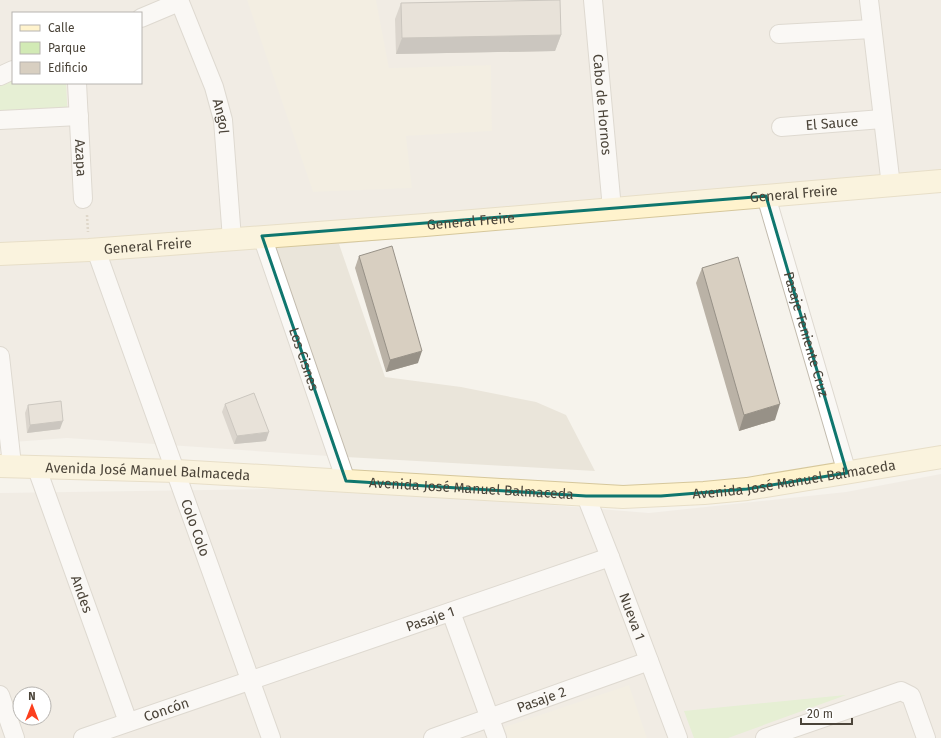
<svg xmlns="http://www.w3.org/2000/svg" width="941" height="738" font-family="'Fira Sans',sans-serif">
<rect width="100%" height="100%" fill="#f6f3ec"/>
<g fill="#eae5da" fill-rule="evenodd">
<path d="M 0,0 L 941,0 L 941,188 L 339,244 L 385,377 L 461,387 L 536,402 L 566,415 L 595,471 L 328,456 L 67,438 L 0,443 ZM 13,13 L 141,13 L 141,83 L 13,83 Z"/>
<path d="M 941,474 L 941,738 L 0,738 L 0,493 L 340,488 L 649,513 L 846,492 ZM 20,694 L 44,694 L 44,718 L 20,718 Z"/>
</g>
<g fill="#efe8d6">
<path d="M 247,0 L 376,0 L 389,68 L 491,65 L 492,131 L 406,136 L 412,188 L 313,192 Z"/>
<path d="M 629,685 L 647,738 L 508,738 L 504,727 Z"/>
</g>
<g fill="#d2eab5">
<path d="M 13,78 L 13,83 L 66,83 L 68,122 L 0,124 L 0,84 Z"/>
<path d="M 846,695 L 728,738 L 694,738 L 684,711 Z"/>
</g>
<g fill="none" stroke-linecap="round" stroke-linejoin="round">
<defs>
<g id="street">
<path id="s1" d="M 179,0 L 214,87 L 223,120 L 232,239"/>
<path id="s2" d="M 593,0 L 612,209"/>
<path d="M 869,0 L 891,186"/>
<path d="M 141,18 L 179,2"/>
<path d="M 779,34 L 872,29"/>
<path d="M 0,76 L 13,70"/>
<path id="s3" d="M 77,83 L 83,199"/>
<path d="M 0,120 L 79,116"/>
<path id="s4" d="M 781,127 L 882,119"/>
<path id="s5" d="M 766,196 L 847,473"/>
<path id="s6" d="M 262,236 L 346,481"/>
<path id="s7" d="M 96,250 L 271,738"/>
<path d="M 0,356 L 12,465"/>
<path id="s8" d="M 36,466 L 128,722"/>
<path id="s9" d="M 586,496 L 610,557 L 678,738"/>
<path d="M 451,612 L 497,738"/>
<path d="M 0,695 L 15,738"/>
<path id="s10" d="M 83,738 L 610,557"/>
<path id="s11" d="M 433,738 L 649,661"/>
<path d="M 765,738 L 901,691 L 911,696 L 926,738"/>
</g>
<g id="secondary">
<path id="s12" d="M 0,254 L 89,250 L 425,225 L 941,181"/>
<path id="s13" d="M 0,466 L 176,471 L 623,497 L 704,493 L 747,489 L 941,457"/>
</g>
</defs>
<use href="#street" stroke="#c2bbae" stroke-width="20"/>
<use href="#secondary" stroke="#d6c79b" stroke-width="24"/>
<path stroke="#c4b79f" stroke-width="2.5" stroke-dasharray="2 2" stroke-linecap="butt" d="M 87,215 L 88,232"/>
<use href="#street" stroke="#fff" stroke-width="18"/>
<use href="#secondary" stroke="#fff3cd" stroke-width="22"/>
</g>
<g fill="#bab2a6">
<path d="M 401,3 L 561,35 L 555,51 L 396,54 L 395,19 Z"/>
<path d="M 359,256 L 418,363 L 386,372 L 355,268 Z"/>
<path d="M 702,268 L 775,420 L 739,431 L 696,283 Z"/>
<path d="M 225,404 L 266,441 L 234,444 L 222,412 Z"/>
<path d="M 28,405 L 60,429 L 27,433 L 25,413 Z"/>
</g>
<g fill="#979187">
<path d="M 561,35 L 555,51 L 396,54 L 402,38 Z"/>
<path d="M 422,351 L 418,363 L 386,372 L 390,360 Z"/>
<path d="M 780,404 L 775,420 L 739,431 L 744,415 Z"/>
<path d="M 63,421 L 60,429 L 27,433 L 30,425 Z"/>
<path d="M 269,432 L 266,441 L 234,444 L 237,436 Z"/>
</g>
<g fill="#d8cfc1" stroke="#979187">
<path d="M 560,0 L 561,35 L 402,38 L 401,3 Z"/>
<path d="M 392,246 L 422,351 L 390,360 L 359,256 Z"/>
<path d="M 738,257 L 780,404 L 744,415 L 702,268 Z"/>
<path d="M 254,393 L 269,432 L 237,436 L 225,404 Z"/>
<path d="M 61,401 L 63,421 L 30,425 L 28,405 Z"/>
</g>
<path d="M0 0H941V738H0ZM 766,196 L 847,473 L 747,489 L 661,496 L 586,496 L 346,481 L 262,236 Z" fill="#f6f3ec" fill-opacity=".55" fill-rule="evenodd"/>
<path fill="none" stroke="#0f766e" stroke-width="3" stroke-linejoin="round" d="M 766,196 L 847,473 L 747,489 L 661,496 L 586,496 L 346,481 L 262,236 Z"/>
<g text-anchor="middle" dominant-baseline="central" stroke-width="4" stroke-linejoin="round" paint-order="stroke">
<g font-size="14" fill="#4b4439" stroke="#fff">
<text stroke="none"><textPath href="#s2" startOffset="105">Cabo de Hornos</textPath></text>
<text stroke="none"><textPath href="#s1" startOffset="124">Angol</textPath></text>
<text stroke="none"><textPath href="#s4" startOffset="51">El Sauce</textPath></text>
<text stroke="none"><textPath href="#s3" startOffset="75">Azapa</textPath></text>
<text stroke="none"><textPath href="#s12" startOffset="796">General Freire</textPath></text>
<text stroke="none"><textPath href="#s12" startOffset="472">General Freire</textPath></text>
<text stroke="none"><textPath href="#s12" startOffset="148">General Freire</textPath></text>
<text stroke="none"><textPath href="#s5" startOffset="144">Pasaje Teniente Cruz</textPath></text>
<text stroke="none"><textPath href="#s6" startOffset="130">Los Cisnes</textPath></text>
<text stroke="none"><textPath href="#s13" startOffset="148">Avenida José Manuel Balmaceda</textPath></text>
<text stroke="none"><textPath href="#s13" startOffset="796">Avenida José Manuel Balmaceda</textPath></text>
<text stroke="none"><textPath href="#s13" startOffset="472">Avenida José Manuel Balmaceda</textPath></text>
<text stroke="none"><textPath href="#s7" startOffset="295">Colo Colo</textPath></text>
<text stroke="none"><textPath href="#s8" startOffset="136">Andes</textPath></text>
<text stroke="none"><textPath href="#s9" startOffset="129">Nueva 1</textPath></text>
<text stroke="none"><textPath href="#s10" startOffset="367">Pasaje 1</textPath></text>
<text stroke="none"><textPath href="#s11" startOffset="115">Pasaje 2</textPath></text>
<text stroke="none"><textPath href="#s10" startOffset="88">Concón</textPath></text>
</g>
</g>
<rect x="12" y="12" width="130" height="72" fill="#ffffff" stroke="#b7b4b0"/>
<rect x="20" y="25" width="20" height="6" fill="#fff3cd" stroke="#b7b4b0"/>
<text x="48" y="32" font-size="12" fill="#4b4439">Calle</text>
<rect x="20" y="42" width="20" height="12" fill="#d2eab5" stroke="#b7b4b0"/>
<text x="48" y="52" font-size="12" fill="#4b4439">Parque</text>
<rect x="20" y="62" width="20" height="12" fill="#d8cfc1" stroke="#b7b4b0"/>
<text x="48" y="72" font-size="12" fill="#4b4439">Edificio</text>
<g transform="translate(32 706)"><circle r="19" fill="#ffffff" stroke="#b7b4b0"/>
<path d="M0-3L7 15L0 10L-7 15Z" fill="#fc3f1d"/>
<text y="-6" font-size="11" font-weight="bold" text-anchor="middle" fill="#4b4439">N</text>
</g>
<path d="M801 718v6h51v-6" fill="none" stroke="#4b4439" stroke-width="2"/>
<text x="807" y="718" font-size="12" fill="#4b4439" stroke="#ffffff" stroke-width="3" paint-order="stroke">20 m</text>
</svg>
